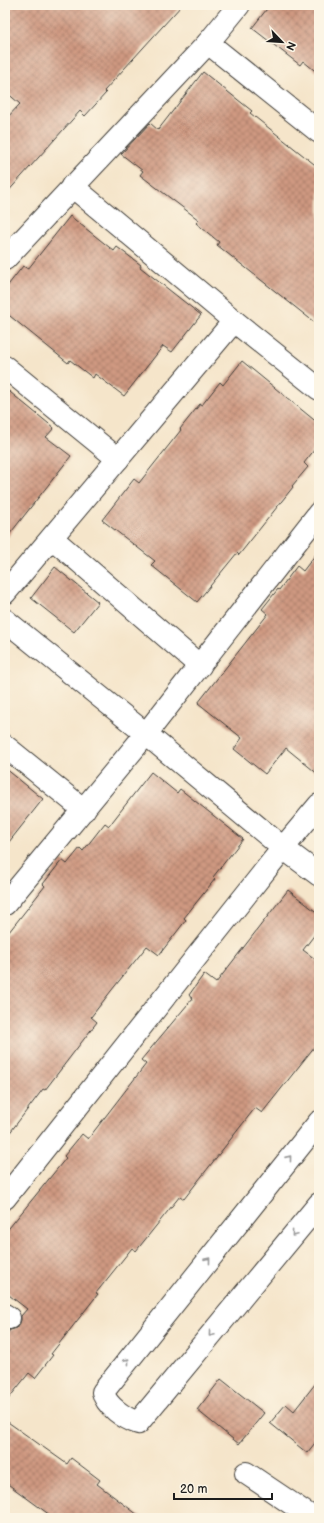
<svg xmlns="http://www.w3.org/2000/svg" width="324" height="1523" font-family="'Balsamiq Sans',sans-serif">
<defs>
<pattern id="building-cross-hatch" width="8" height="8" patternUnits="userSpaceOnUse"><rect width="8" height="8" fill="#cf9981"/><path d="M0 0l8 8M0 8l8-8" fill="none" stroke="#a77c69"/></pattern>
</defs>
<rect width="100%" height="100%" fill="#fcf5e5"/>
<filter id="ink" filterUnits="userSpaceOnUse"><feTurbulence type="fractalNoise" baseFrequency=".025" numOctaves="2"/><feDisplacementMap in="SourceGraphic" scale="8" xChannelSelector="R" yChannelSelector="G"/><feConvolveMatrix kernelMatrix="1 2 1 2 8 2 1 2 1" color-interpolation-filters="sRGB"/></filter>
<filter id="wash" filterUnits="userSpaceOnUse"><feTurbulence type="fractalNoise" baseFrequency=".012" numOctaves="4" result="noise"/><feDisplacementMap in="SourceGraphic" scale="16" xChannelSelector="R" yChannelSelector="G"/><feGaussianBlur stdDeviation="0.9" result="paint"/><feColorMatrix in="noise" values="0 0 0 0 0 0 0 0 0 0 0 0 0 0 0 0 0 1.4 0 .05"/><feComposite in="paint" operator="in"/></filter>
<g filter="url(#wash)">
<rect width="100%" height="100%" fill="#f5e5ca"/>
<g id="blocks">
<g fill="url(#building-cross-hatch)">
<path d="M 5,5 L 182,5 L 104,91 L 106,93 L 85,116 L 80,111 L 5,195 L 5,120 L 20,104 L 5,91 Z"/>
<path d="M 270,5 L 319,5 L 319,74 L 303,61 L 300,65 L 252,28 Z"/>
<path d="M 203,72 L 252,111 L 250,113 L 319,168 L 319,326 L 217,245 L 219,242 L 196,223 L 199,220 L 140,175 L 143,171 L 121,154 L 150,123 L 158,130 Z"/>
<path d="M 70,216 L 114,251 L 117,247 L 141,265 L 140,267 L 201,315 L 172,352 L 163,346 L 124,396 L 95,374 L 93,378 L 70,360 L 68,363 L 5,312 L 5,289 L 23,266 L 28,269 Z"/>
<path d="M 242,361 L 319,424 L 319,444 L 304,463 L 308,467 L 292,486 L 293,487 L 239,555 L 237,553 L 197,602 L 151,565 L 155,561 L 102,520 L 134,479 L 139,483 L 181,430 L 180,429 L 200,404 L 202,405 L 220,382 L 223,385 Z"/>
<path d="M 5,388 L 54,428 L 46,437 L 71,456 L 5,540 Z"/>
<path d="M 319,550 L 319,775 L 286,748 L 265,774 L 234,749 L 242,738 L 198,703 L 268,614 L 262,609 L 278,589 L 279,590 L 297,566 L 303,571 Z"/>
<path d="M 55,567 L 98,602 L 74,632 L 31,598 Z"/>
<path d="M 5,768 L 43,799 L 5,847 Z"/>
<path d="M 151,772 L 177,793 L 180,789 L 243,839 L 213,877 L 215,879 L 184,918 L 186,920 L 159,955 L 147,946 L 111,991 L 91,1017 L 97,1022 L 45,1090 L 43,1089 L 5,1139 L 5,937 L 45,886 L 43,884 L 62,860 L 67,864 L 80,848 L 83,851 L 105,823 L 109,826 Z"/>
<path d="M 288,890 L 319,914 L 319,929 L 303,950 L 319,962 L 319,1041 L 262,1113 L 255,1108 L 184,1199 L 180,1196 L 136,1251 L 132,1248 L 96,1293 L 98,1294 L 51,1354 L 53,1355 L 35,1378 L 29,1373 L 5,1403 L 5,1337 L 10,1330 L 14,1329 L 19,1326 L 21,1320 L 21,1316 L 27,1309 L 5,1292 L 5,1233 L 66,1158 L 64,1156 L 82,1134 L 88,1139 L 146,1064 L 141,1060 L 193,998 L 189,995 L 204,974 L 216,983 Z"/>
<path d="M 221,1379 L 264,1413 L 239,1444 L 197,1410 Z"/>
<path d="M 319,1379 L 319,1438 L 307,1453 L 270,1423 L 286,1404 L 294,1411 Z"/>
<path d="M 5,1420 L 67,1464 L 71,1458 L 100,1480 L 97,1484 L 142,1518 L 54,1518 L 5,1482 Z"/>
</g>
</g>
</g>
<g filter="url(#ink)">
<use href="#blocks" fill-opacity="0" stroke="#3d3a36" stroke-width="1"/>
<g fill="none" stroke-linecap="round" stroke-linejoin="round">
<defs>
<g id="minor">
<path d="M 208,43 L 319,132"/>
<path d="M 72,186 L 234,321 L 319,389"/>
<path d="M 5,259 L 208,43 L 239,5"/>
<path d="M 5,367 L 118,459"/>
<path d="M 52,538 L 200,666"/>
<path d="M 5,593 L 234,321"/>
<path d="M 5,620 L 146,734 L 283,848 L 319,875"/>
<path d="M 5,746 L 84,810"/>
<path d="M 5,904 L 146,734 L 319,513"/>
<path d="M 319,1122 L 103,1392 C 106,1406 124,1418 138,1423 L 319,1204"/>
<path d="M 5,1198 L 283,848 L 319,805"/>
<path d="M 5,1315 L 9,1318"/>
<path d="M 246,1473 L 313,1518"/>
</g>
</defs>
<use href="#minor" stroke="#3d3a36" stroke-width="24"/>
<use href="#minor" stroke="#fff" stroke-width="22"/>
</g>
<defs><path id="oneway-chevron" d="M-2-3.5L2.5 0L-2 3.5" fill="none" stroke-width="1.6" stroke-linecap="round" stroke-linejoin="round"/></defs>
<g stroke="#999">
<use href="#oneway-chevron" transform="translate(289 1158) rotate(-51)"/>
<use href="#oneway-chevron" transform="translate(294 1234) rotate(130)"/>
<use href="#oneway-chevron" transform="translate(208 1260) rotate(-51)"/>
<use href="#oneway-chevron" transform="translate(211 1334) rotate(130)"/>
<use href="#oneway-chevron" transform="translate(127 1361) rotate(-51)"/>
</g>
</g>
<rect width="324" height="1523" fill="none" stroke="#fcf5e5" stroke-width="20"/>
<g transform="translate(282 42) rotate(115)" stroke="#fcf5e5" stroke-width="3" paint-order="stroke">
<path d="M0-3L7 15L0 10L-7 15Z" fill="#1c1c1c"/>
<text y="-6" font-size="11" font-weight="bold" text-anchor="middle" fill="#1c1c1c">N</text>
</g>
<path d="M174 1493v6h98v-6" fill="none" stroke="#1c1c1c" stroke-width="2"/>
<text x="180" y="1493" font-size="12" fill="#1c1c1c" stroke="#fcf5e5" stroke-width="3" paint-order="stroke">20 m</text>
</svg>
